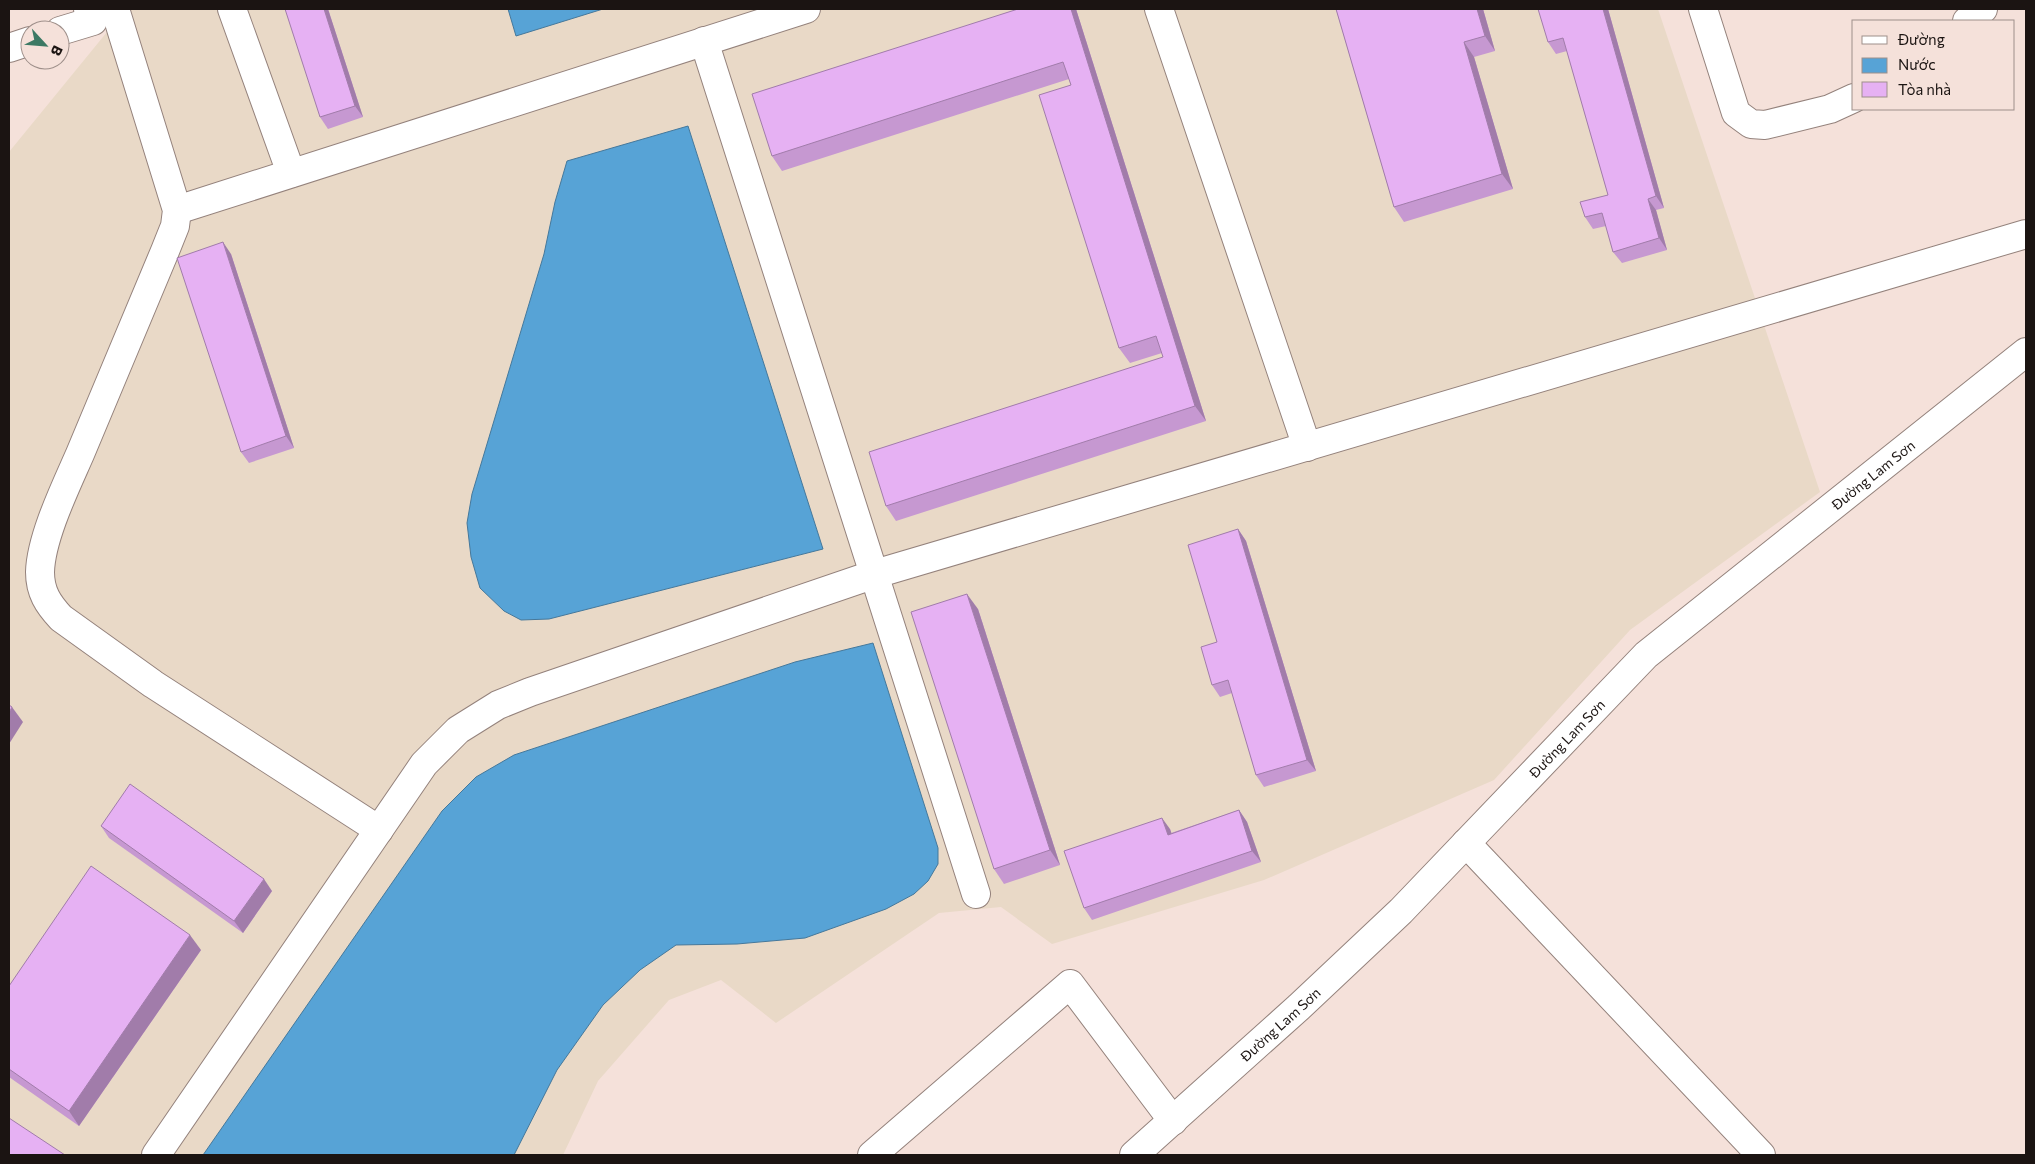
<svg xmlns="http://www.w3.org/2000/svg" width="2035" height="1164" font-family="Commissioner,sans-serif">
<rect width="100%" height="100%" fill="#f5e1da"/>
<path fill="#e9d9c7" d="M 100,9 L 1658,9 L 1820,492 L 1630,630 L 1494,780 L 1264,880 L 1052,944 L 1001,907 L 939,913 L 776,1023 L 721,980 L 669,1000 L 598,1081 L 563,1155 L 9,1155 L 9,152 L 107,32 Z"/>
<g fill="#57a3d6" stroke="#45789b">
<path d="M 508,9 L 603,9 L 516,36 Z"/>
<path d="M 688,126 L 823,549 L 549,619 L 521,620 L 504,611 L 480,588 L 471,557 L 467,523 L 472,494 L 544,254 L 555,202 L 567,161 Z"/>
<path d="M 873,643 L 938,848 L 938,864 L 928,881 L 914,894 L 886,909 L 805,938 L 737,944 L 676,945 L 640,970 L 603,1005 L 557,1070 L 514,1155 L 203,1155 L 442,811 L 476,777 L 514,755 L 795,662 Z"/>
</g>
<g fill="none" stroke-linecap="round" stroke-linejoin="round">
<defs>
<g id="minor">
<path d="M 115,9 L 177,210 L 175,226 L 165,251 C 137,319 108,386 80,454 C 66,486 41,537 40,572 C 40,592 48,604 61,618 L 153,684 L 379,830"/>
<path d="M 232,9 L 291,173"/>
<path d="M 1159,9 L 1307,447"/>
<path d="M 1703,9 L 1736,113 L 1751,124 L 1765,125 L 1830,109 L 1854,98"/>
<path d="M 1967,21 L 1983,9"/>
<path d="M 60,31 L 93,21 L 88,9"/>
<path d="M 704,41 L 976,894"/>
<path d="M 9,48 L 30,41"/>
<path d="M 177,210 L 806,9"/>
<path d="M 1466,843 L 1761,1155"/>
<path d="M 156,1155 L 424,764 L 458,730 L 498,705 L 530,692 L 875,574 L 2026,234"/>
<path d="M 872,1155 L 1070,984 L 1173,1121"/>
<path id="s1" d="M 1134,1155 L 1299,1007 L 1401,911 L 1646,655 L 2026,352"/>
</g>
</defs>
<use href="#minor" stroke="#94827c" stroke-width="30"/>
<use href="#minor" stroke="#fff" stroke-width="28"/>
</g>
<g fill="#c698d1">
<path d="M 328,9 L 363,117 L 328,129 L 320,117 Z"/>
<path d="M 1018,9 L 1076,9 L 1206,421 L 896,521 L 886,506 L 1163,357 L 1162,353 L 1130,363 L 1119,348 L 1071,85 L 1069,79 L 782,171 L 772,156 Z"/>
<path d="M 1336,9 L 1483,9 L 1495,51 L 1474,57 L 1513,189 L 1404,222 L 1394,207 Z"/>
<path d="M 1608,9 L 1664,208 L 1656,210 L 1667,250 L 1622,263 L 1613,252 L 1606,226 L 1593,229 L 1585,217 L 1608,195 L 1567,51 L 1556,54 L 1548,42 Z"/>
<path d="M 231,254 L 294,448 L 249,463 L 241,452 Z"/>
<path d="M 1238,529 L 1246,541 L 1316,771 L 1264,787 L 1256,775 L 1232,693 L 1220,697 L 1212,685 L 1217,642 Z"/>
<path d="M 978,609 L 1060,865 L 1004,884 L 994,869 Z"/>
<path d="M 1239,810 L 1247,822 L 1261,862 L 1092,920 L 1084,908 L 1170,829 L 1171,833 Z"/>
<path d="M 101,826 L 272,891 L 243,933 L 109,838 Z"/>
<path d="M 201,950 L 79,1126 L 9,1077 L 9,986 Z"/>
</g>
<g fill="#a17caa">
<path d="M 324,9 L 328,9 L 363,117 L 355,106 Z"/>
<path d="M 1071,9 L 1076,9 L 1206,421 L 1195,406 Z"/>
<path d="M 1477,9 L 1483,9 L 1495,51 L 1485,36 Z"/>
<path d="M 1603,9 L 1608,9 L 1664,208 L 1656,196 Z"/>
<path d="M 1464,42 L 1474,57 L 1513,189 L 1502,174 Z"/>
<path d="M 1648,199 L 1656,210 L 1667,250 L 1659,238 Z"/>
<path d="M 223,242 L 231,254 L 294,448 L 286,436 Z"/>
<path d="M 1238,529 L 1246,541 L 1316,771 L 1307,760 Z"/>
<path d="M 967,594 L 978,609 L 1060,865 L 1050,850 Z"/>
<path d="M 12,707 L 23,722 L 9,744 L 9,713 Z"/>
<path d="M 1239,810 L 1247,822 L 1261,862 L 1252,851 Z"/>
<path d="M 1162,818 L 1170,829 L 1176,846 L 1168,835 Z"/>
<path d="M 264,879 L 272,891 L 243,933 L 234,921 Z"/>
<path d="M 190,935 L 201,950 L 79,1126 L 69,1111 Z"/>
</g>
<g fill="#e6b1f3" stroke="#a17caa">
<path d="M 285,9 L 324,9 L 355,106 L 320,117 Z"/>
<path d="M 1018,9 L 1071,9 L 1195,406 L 886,506 L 869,452 L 1163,357 L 1156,336 L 1119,348 L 1039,95 L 1071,85 L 1063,62 L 772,156 L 752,94 Z"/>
<path d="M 1336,9 L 1477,9 L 1485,36 L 1464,42 L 1502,174 L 1394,207 Z"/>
<path d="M 1538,9 L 1603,9 L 1656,196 L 1648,199 L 1659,238 L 1613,252 L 1602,213 L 1585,217 L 1580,202 L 1608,195 L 1563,38 L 1548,42 Z"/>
<path d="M 223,242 L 286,436 L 241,452 L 177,258 Z"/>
<path d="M 1238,529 L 1307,760 L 1256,775 L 1228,680 L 1212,685 L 1201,647 L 1217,642 L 1188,545 Z"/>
<path d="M 967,594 L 1050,850 L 994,869 L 911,612 Z"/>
<path d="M 9,705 L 12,707 L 9,713 Z"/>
<path d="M 130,784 L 264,879 L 234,921 L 101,826 Z"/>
<path d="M 1239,810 L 1252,851 L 1084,908 L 1064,851 L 1162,818 L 1168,835 Z"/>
<path d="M 91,866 L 190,935 L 69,1111 L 9,1069 L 9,986 Z"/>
<path d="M 9,1118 L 65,1155 L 9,1155 Z"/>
</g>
<g text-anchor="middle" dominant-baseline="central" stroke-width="4" stroke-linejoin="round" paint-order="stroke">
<g font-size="14" fill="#1b1412" stroke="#f5e1da">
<text stroke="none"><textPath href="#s1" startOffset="1006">Đường Lam Sơn</textPath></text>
<text stroke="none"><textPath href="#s1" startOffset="601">Đường Lam Sơn</textPath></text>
<text stroke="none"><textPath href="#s1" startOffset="196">Đường Lam Sơn</textPath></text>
</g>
</g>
<rect width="2035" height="1164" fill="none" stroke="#1b1412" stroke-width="20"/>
<rect x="1852" y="20" width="162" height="90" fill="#f5e1da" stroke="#9e8f8a"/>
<rect x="1862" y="36" width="25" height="8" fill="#ffffff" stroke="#9e8f8a"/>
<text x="1898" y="45" font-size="15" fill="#1b1412">Đường</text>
<rect x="1862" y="58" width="25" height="15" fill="#57a3d6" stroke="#9e8f8a"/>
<text x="1898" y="70" font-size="15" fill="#1b1412">Nước</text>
<rect x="1862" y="82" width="25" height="15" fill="#e6b1f3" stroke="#9e8f8a"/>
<text x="1898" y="95" font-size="15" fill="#1b1412">Tòa nhà</text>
<g transform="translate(45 45) rotate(116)"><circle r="24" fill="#f5e1da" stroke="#9e8f8a"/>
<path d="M0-4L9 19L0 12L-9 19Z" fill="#3c7964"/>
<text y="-8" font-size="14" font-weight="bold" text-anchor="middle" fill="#1b1412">B</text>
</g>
</svg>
